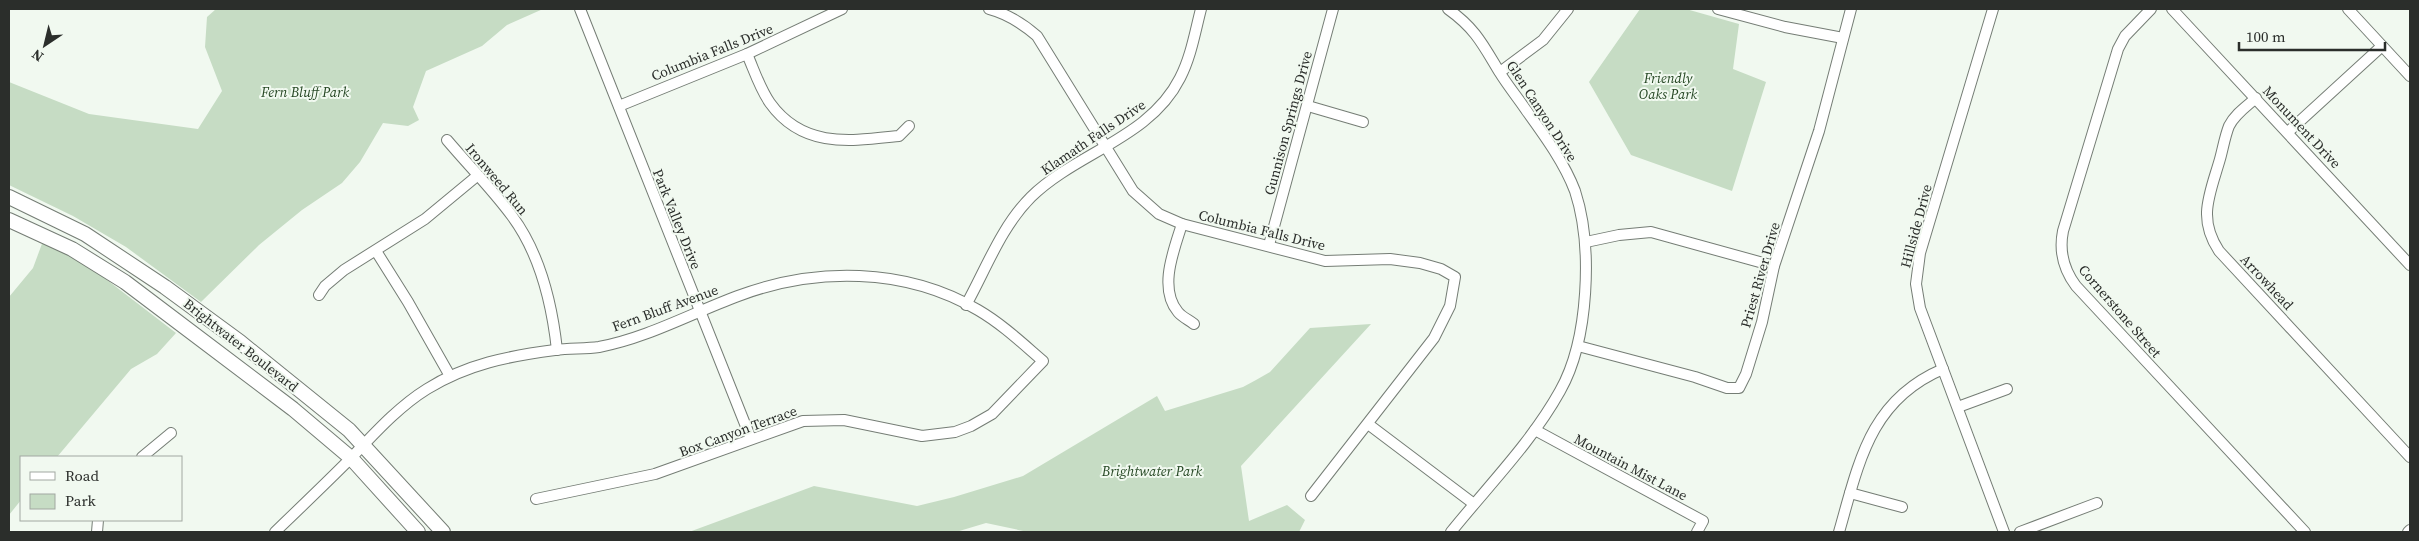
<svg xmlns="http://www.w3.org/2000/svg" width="2419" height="541" font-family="'Source Serif 4',serif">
<rect width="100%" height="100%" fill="#f1f9f0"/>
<g fill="#c6dcc4">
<path d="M 216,9 L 543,9 L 507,25 L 482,46 L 426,71 L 413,107 L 419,120 L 408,126 L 383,123 L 360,162 L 342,183 L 302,210 L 259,245 L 201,302 L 126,247 L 73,216 L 9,185 L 9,82 L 89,114 L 198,129 L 222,91 L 205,47 L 207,17 Z"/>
<path d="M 1640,9 L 1686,9 L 1739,24 L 1733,69 L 1766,82 L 1732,191 L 1631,155 L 1589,82 Z"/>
<path d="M 43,241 L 85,263 L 176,333 L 157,354 L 131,369 L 57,457 L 21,457 L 21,500 L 9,515 L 9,297 L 33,268 Z"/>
<path d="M 1371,324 L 1241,466 L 1249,521 L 1287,505 L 1305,520 L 1299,532 L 1028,532 L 986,523 L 956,532 L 689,532 L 814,486 L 917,506 L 954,497 L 1023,476 L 1157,396 L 1165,411 L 1243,387 L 1256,380 L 1270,372 L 1310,328 Z"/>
</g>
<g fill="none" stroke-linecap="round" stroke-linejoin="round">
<defs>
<g id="street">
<path d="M 580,9 L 751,439"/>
<path d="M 989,9 C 1008,14 1022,23 1037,36 L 1133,191 L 1159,214 L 1182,224 L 1325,261 L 1390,259 L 1420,263 L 1441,269 L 1455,277 L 1450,306 L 1434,338 L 1311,496"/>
<path d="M 1448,9 C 1476,29 1483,45 1500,73 C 1508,86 1518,98 1526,110 C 1544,135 1564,162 1575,191 C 1593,246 1589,340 1560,391 C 1531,443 1488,486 1451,532"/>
<path d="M 1718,9 L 1785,27 L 1843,38"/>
<path d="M 1993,9 L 1920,253 L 1916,284 L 1920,308 L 2004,532"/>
<path d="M 2151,9 L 2125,36 L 2118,49 L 2063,231 C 2059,251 2064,270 2076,286 L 2305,532"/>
<path d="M 2172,9 L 2410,265"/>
<path d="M 2348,9 L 2410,76"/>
<path d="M 747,54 C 754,70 760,89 770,103 C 803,149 851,141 899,136 L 909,126"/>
<path d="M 1500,72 L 1543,40 L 1568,9"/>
<path d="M 2256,98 C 2247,106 2235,114 2229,126 C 2225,136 2223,148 2220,159 C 2210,194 2197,218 2219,251 L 2410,457"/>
<path d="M 619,106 L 747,54 L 842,9"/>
<path d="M 1308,106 L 1363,122"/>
<path d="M 2288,132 L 2382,46"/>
<path d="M 447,140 C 469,166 493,190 512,216 C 541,255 552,304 557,350"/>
<path d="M 1182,224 C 1174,250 1158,288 1178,312 C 1182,317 1189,320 1194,324"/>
<path d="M 1586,242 L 1619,235 L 1651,232 L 1774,266"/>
<path d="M 1269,245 L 1333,9"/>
<path d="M 376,251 L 408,302 L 450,376"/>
<path d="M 319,295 L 325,286 L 344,270 L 425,219 L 477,176"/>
<path d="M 966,305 C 986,269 1001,227 1031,197 C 1077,152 1150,138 1180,78 C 1191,57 1195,32 1201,9"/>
<path d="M 1578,346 L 1695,377 L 1727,388 L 1739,388 L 1746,374 L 1762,322 L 1774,266 L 1819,131 L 1851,9"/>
<path d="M 1958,407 L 2007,389"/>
<path d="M 1368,424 L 1474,504"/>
<path d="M 1535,430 L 1703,521 L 1697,532"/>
<path d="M 142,457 L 171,433"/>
<path d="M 1850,493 L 1902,507"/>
<path d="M 97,532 L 98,520"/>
<path d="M 275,532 C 300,508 325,484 350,459 C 374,434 398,407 427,389 C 467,364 509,356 555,350 C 570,348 585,349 599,347 C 647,338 692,313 738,296 C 815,267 905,267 978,310 C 1002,324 1022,343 1043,361 L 992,414 L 971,426 L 955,432 L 922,436 L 844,420 L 803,421 L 655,474 L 536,499"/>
<path d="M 1839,532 C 1859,462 1870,400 1943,369"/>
<path d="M 2020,532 L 2097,503"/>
<path d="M 2408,532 L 2410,530"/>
</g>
<g id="secondary">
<path d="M 9,197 L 85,234 L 165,287 L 240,342 L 349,430 L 443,532"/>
<path d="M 9,220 L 72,249 L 125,282 L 293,409 L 351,458 L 418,532"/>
</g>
</defs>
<use href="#street" stroke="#757d75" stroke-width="12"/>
<use href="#secondary" stroke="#757d75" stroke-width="16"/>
<use href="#street" stroke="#fff" stroke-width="10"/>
<use href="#secondary" stroke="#fff" stroke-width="14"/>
</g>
<g text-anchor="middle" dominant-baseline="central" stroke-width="4" stroke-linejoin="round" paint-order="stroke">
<g font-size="14" fill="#2b2e2b" stroke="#f1f9f0">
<text transform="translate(712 52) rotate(-22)">Columbia Falls Drive</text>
<text transform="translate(1542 111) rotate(57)">Glen Canyon Drive</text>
<text transform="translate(1288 123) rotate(-75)">Gunnison Springs Drive</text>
<text transform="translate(2302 127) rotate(47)">Monument Drive</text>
<text transform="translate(1093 137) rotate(-34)">Klamath Falls Drive</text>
<text transform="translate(497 179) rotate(50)">Ironweed Run</text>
<text transform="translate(677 219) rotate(68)">Park Valley Drive</text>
<text transform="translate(1916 226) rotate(-75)">Hillside Drive</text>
<text transform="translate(1262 230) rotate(14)">Columbia Falls Drive</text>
<text transform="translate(1760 275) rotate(-74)">Priest River Drive</text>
<text transform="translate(2267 282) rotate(47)">Arrowhead</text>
<text transform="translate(665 308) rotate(-20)">Fern Bluff Avenue</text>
<text transform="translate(2120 311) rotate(49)">Cornerstone Street</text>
<text transform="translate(241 345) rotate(38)">Brightwater Boulevard</text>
<text transform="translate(738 431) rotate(-20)">Box Canyon Terrace</text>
<text transform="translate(1631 467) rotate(28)">Mountain Mist Lane</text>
</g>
<g font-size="14" font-style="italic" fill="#254723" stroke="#f1f9f0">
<text x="1668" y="78">Friendly<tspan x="1668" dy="16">Oaks Park</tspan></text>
<text x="305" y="92">Fern Bluff Park</text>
<text x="1152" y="471">Brightwater Park</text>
</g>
</g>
<rect width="2419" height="541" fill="none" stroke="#2b2e2b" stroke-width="20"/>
<rect x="20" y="456" width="162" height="65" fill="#f1f9f0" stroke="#a2a8a1"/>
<rect x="30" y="472" width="25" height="8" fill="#ffffff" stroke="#a2a8a1"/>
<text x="65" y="481" font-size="15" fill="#2b2e2b">Road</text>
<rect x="30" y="494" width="25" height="15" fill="#c6dcc4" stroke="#a2a8a1"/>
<text x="65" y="506" font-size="15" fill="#2b2e2b">Park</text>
<g transform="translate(45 45) rotate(215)" stroke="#f1f9f0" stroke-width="4" paint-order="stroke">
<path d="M0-4L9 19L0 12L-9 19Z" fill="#2b2e2b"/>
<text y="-8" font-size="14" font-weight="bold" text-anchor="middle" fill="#2b2e2b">N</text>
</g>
<path d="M2239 42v8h146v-8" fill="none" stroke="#2b2e2b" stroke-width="2.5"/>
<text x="2246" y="42" font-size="15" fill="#2b2e2b" stroke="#f1f9f0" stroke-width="4" paint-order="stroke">100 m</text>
</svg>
